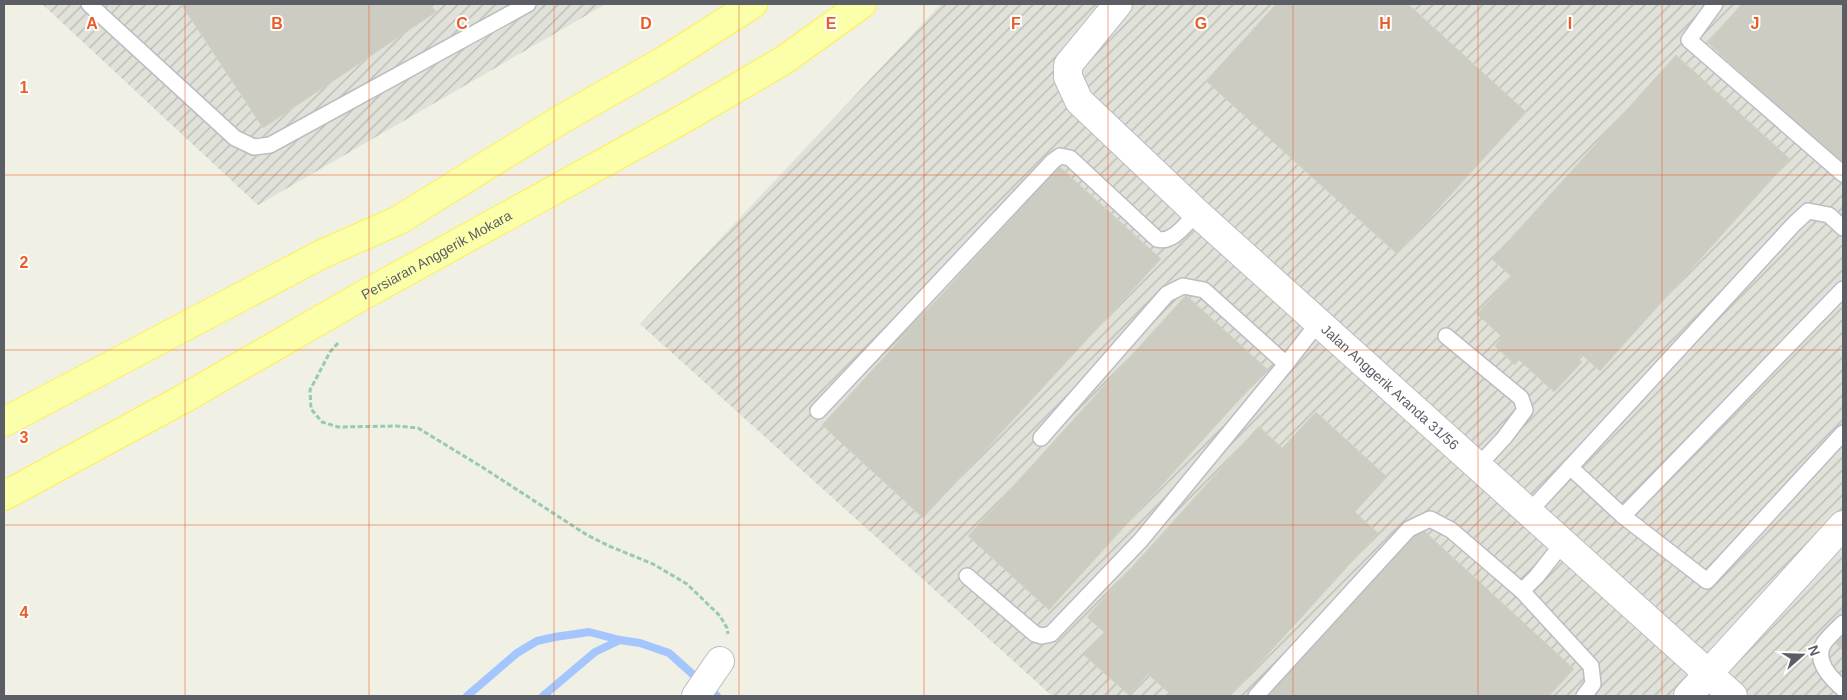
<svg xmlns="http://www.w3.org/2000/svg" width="1847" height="700" font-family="Helvetica,sans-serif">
<defs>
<pattern id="industrial-furrows" width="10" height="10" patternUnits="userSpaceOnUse" patternTransform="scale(1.25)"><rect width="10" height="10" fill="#e0e1d8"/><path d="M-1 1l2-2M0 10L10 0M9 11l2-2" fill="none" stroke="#b9bab3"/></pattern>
</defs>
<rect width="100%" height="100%" fill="#f0f0e4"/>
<g fill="url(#industrial-furrows)">
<path d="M 42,4 L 606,4 L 258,205 Z"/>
<path d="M 941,4 L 1843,4 L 1843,696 L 1052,696 L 640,324 Z"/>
</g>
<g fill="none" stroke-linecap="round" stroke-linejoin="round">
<g stroke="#a5c5ff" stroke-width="8">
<path d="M 467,696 L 517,653 L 537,641 L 555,637 L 589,632 L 620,640 L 640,643 L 669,653 L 717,696"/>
<path d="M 543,696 L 595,652 L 620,640"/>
</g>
</g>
<g fill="#cdccc3" stroke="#d5d3c2">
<path d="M 181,4 L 430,4 L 436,12 L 263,128 Z"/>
<path d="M 1276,4 L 1408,4 L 1526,112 L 1397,254 L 1206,81 Z"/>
<path d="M 1742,4 L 1843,4 L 1843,167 L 1707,42 Z"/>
<path d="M 1676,55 L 1790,159 L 1600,371 L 1581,354 L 1578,358 L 1582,362 L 1554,392 L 1519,360 L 1515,365 L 1495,346 L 1502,337 L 1477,314 L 1511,276 L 1492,259 Z"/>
<path d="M 1059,166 L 1161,259 L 923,518 L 822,425 Z"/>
<path d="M 1186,295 L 1267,369 L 1049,610 L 968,536 Z"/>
<path d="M 1316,412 L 1387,477 L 1355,512 L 1378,533 L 1230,696 L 1168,696 L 1170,694 L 1148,674 L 1129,695 L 1084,655 L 1105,633 L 1087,617 L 1259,426 L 1282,448 Z"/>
<path d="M 1421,528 L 1574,669 L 1549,696 L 1267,696 Z"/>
<path d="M 1843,635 L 1843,651 L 1835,643 Z"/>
</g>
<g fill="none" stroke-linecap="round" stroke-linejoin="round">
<defs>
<g id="service">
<path d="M 89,4 L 235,138 L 254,147 L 270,145 L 528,4"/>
<path d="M 1715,4 L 1689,40 L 1843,174"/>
<path d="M 1446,336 L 1521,398 L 1525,410 L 1504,438 L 1478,466"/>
<path d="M 1286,364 L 1318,323"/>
<path d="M 818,411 L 1053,161 L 1060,156 L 1070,158 L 1157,239 C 1173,244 1186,223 1197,213"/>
<path d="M 1570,467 L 1623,516 L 1707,581 L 1843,433"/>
<path d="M 1529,512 L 1794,224 L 1808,211 L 1829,215 L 1843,228"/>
<path d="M 1623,516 L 1843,289"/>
<path d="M 967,576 L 1035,634 L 1042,636 L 1051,634 L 1141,540 L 1286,364 L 1204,290 L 1183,286 L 1167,294 L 1041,438"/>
<path d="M 1522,591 L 1537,576 L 1563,543"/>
<path d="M 1843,623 C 1837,629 1829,636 1824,643 C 1813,661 1831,678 1843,689"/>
<path d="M 1256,696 L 1409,529 L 1430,519 L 1451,530 L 1522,591 L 1591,666 L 1593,684 L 1584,696"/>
</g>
<g id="minor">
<path id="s1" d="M 1118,4 L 1068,65 L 1068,77 L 1079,101 L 1197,213 L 1733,696"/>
<path d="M 696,696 L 720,661"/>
<path d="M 1688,696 L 1843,525"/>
</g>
<g id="primary">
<path d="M 4,422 L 322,254 L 399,220 L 560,120 L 662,62 L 753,4"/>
<path id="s2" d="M 4,496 L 183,399 L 360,297 L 692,114 L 784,60 L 862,4"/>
</g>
</defs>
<use href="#service" stroke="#bcbdc4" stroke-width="18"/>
<use href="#minor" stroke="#bcbdc4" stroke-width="30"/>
<use href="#primary" stroke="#fff14e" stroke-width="30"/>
<path stroke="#96cbb0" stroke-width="3" stroke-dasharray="5 2.5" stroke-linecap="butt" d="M 338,343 L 330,352 L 310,390 L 311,409 L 322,422 L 338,427 L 396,426 L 418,428 L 482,467 L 587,535 L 609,546 L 653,564 L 687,584 L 720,616 L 727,628 L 728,634"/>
<use href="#service" stroke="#fff" stroke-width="15"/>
<use href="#minor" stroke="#fff" stroke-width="28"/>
<use href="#primary" stroke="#fbffaa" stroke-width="28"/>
</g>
<path fill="none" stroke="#ea5d27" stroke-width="1" stroke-opacity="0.55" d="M 185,4 L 185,696M 369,4 L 369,696M 554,4 L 554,696M 739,4 L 739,696M 924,4 L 924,696M 1108,4 L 1108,696M 1293,4 L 1293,696M 1478,4 L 1478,696M 1662,4 L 1662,696M 4,175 L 1843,175M 4,350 L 1843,350M 4,525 L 1843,525"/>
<g text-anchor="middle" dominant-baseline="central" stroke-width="4" stroke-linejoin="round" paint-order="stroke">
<g font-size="14" fill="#5c5e66" stroke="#fff">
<text stroke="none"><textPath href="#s2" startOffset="495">Persiaran Anggerik Mokara</textPath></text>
<text stroke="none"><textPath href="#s1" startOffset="540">Jalan Anggerik Aranda 31/56</textPath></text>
</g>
</g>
<g font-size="16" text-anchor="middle" font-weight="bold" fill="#ea5d27" stroke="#fff" stroke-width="4" stroke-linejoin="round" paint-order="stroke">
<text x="92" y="29">A</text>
<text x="277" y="29">B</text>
<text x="462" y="29">C</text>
<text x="646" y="29">D</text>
<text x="831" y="29">E</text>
<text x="1016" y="29">F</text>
<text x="1201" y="29">G</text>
<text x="1385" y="29">H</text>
<text x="1570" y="29">I</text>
<text x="1755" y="29">J</text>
<text x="24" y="93">1</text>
<text x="24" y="268">2</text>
<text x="24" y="443">3</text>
<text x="24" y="618">4</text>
</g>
<rect width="1847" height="700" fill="none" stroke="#5c5e66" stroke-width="10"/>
<g transform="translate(1802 655) rotate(70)" stroke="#ffffff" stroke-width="4" paint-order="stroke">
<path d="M0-4L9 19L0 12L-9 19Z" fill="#5c5e66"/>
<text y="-8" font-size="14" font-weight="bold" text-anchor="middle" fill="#5c5e66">N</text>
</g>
</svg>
